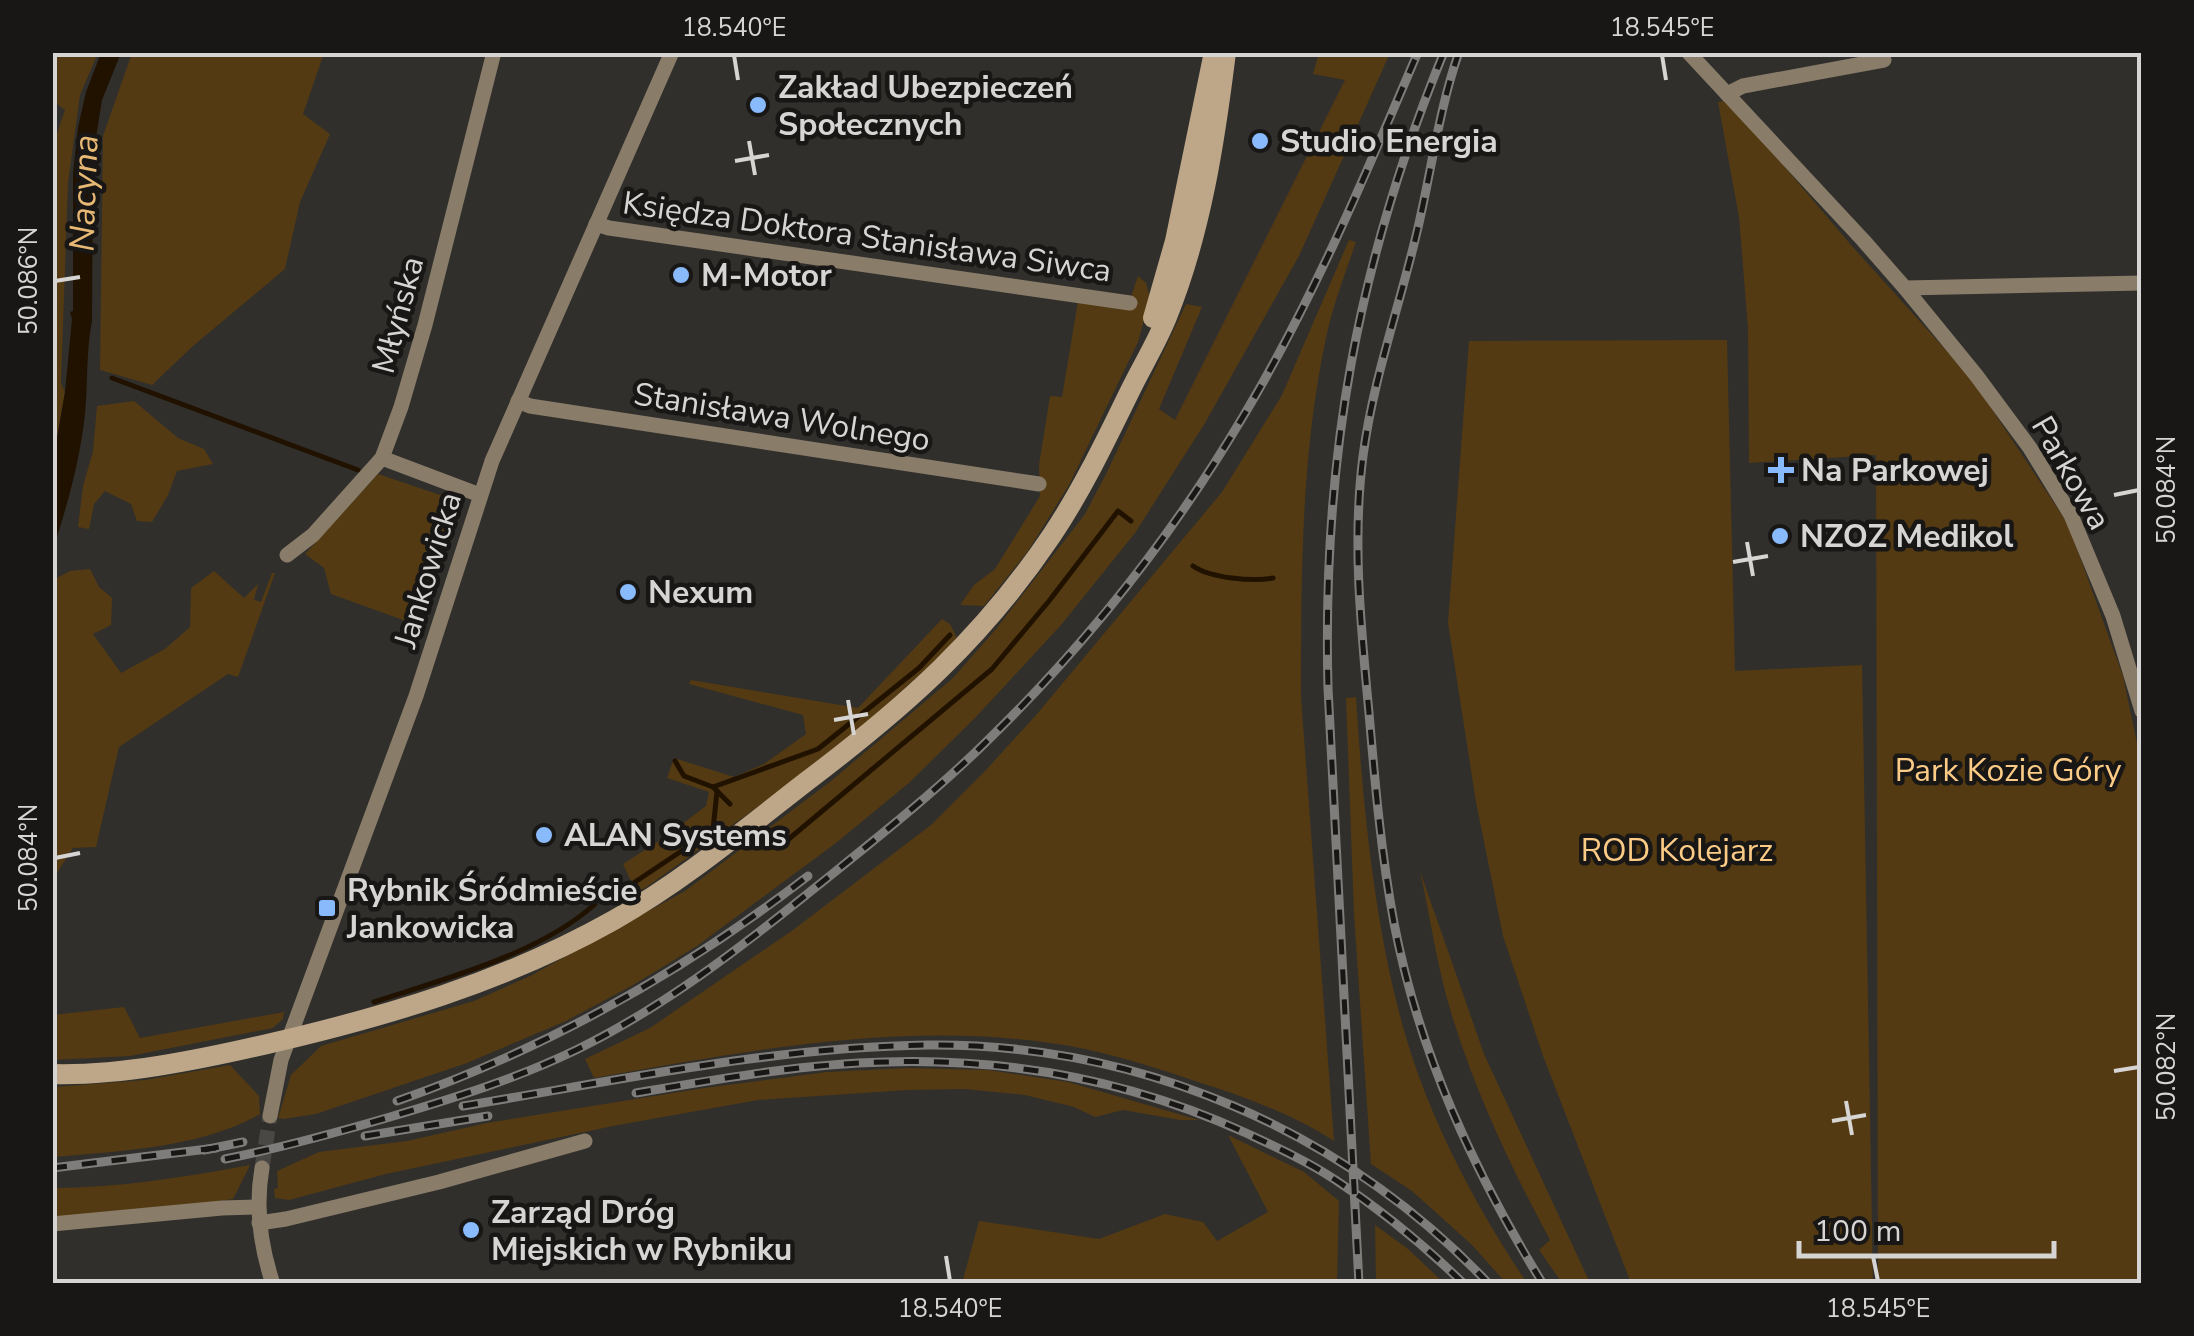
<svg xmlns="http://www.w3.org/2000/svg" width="2194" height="1336" font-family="'Nunito Sans',sans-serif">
<rect width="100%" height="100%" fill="#302f2c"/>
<g fill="#533a12">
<path d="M 53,53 L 98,53 L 80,95 L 68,183 L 61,383 L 65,392 L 53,461 L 52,148 L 65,110 L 53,101 Z"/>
<path d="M 132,53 L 324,53 L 303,114 L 330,134 L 300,202 L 285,269 L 193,346 L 152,385 L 100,370 L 103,136 Z"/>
<path d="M 1319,53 L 1390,53 L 1299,256 L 1205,423 L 1135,533 L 1061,625 L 975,718 L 910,782 L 836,843 L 697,946 L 633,985 L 566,1021 L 467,1063 L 316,1114 L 284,1119 L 278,1118 L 291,1075 L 321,1046 L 474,1001 L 530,976 L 685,891 L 831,781 L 953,678 L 996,629 L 1085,514 L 1107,472 L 1186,304 L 1202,307 L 1159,409 L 1175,420 L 1345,80 L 1313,74 Z"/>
<path d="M 1728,100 L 1851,245 L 1971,378 L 2068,524 L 2123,676 L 2141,763 L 2141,1283 L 1878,1283 L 1876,455 L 1749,463 L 1748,328 L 1739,217 L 1718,102 Z"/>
<path d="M 1349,240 L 1356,242 C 1345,274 1333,305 1326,338 C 1301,455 1301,577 1301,697 L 1334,1141 C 1292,1114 1243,1096 1195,1081 C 1154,1067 1113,1054 1070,1046 C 912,1019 751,1050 594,1078 L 585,1059 L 650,1028 L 793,930 L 931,825 L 986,770 L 1037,714 L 1222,492 L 1282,395 Z"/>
<path d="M 1138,276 L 1146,283 L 1150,298 L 1138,342 L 1069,485 L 1028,551 L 984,606 L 960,605 L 974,585 L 995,569 L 1040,496 L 1039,465 L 1050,396 L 1062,397 L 1078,301 L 1129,303 Z"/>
<path d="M 1727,340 L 1735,671 L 1862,665 L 1873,1283 L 1631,1283 L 1543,1056 L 1503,936 L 1476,802 L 1448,623 L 1469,341 Z"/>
<path d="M 134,401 L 178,438 L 204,449 L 213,464 L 177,471 L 168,495 L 152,522 L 137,521 L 131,504 L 105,491 L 94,504 L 89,529 L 78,527 L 83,486 L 93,451 L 97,406 Z"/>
<path d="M 378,474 L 458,501 L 424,625 L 417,625 L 331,594 L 324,568 L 305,554 Z"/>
<path d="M 90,569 L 99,587 L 112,598 L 111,625 L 93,634 L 121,673 L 165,649 L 190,627 L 191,588 L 214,571 L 244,598 L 258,584 L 254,600 L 261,602 L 272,573 L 275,573 L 238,677 L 228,674 L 119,747 L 96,847 L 73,848 L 53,879 L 53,580 L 70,571 Z"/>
<path d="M 942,619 L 950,624 L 958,640 L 839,748 L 644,889 L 635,890 L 623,864 L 662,839 L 706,806 L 709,792 L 667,778 L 674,758 L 734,777 L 764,764 L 806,734 L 803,715 L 689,684 L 691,680 L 858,708 Z"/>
<path d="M 1356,697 C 1363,807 1375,932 1406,1037 C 1432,1125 1477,1208 1527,1283 L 1506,1283 L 1471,1244 L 1412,1191 L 1371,1164 L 1354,914 L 1346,698 Z"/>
<path d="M 1420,871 L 1484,1054 L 1590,1283 L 1562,1283 L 1539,1250 L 1550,1240 C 1512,1169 1478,1098 1454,1022 C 1438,973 1431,921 1420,871 Z"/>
<path d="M 124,1007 L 140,1038 L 284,1012 L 283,1019 L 273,1028 L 130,1056 L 53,1060 L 53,1015 Z"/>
<path d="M 230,1065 L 259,1096 L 260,1114 C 201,1148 119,1151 53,1157 L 53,1087 L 145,1080 Z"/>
<path d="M 908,1068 L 988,1070 L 1068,1082 L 1199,1120 L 1180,1120 L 1123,1110 L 1095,1117 L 1074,1107 L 1025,1095 L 964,1089 L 908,1090 L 758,1100 L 613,1126 L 386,1174 L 289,1200 L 275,1198 L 274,1189 L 278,1188 L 277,1171 L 319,1152 L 407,1141 L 487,1123 L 704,1088 L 827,1072 Z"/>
<path d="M 1228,1135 L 1304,1172 L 1339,1201 L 1337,1283 L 962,1283 L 979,1221 L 1099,1239 L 1165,1214 L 1203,1222 L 1217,1241 L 1268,1212 Z"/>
<path d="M 250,1165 L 233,1199 L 128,1213 L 53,1219 L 53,1188 C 118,1188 185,1177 250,1165 Z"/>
<path d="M 1375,1225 L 1408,1249 L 1444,1283 L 1376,1283 Z"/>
</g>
<path fill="#211200" d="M 101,53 L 121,53 L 102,100 L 95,144 L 93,174 L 92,321 C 86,351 88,383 85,414 C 80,461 67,506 53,550 L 53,461 L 65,392 L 72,319 L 70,312 L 73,311 L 73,174 L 78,127 L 86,92 Z"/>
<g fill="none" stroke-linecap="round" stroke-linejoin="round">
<g stroke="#211200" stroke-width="5">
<path d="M 112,378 L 358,470"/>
<path d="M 1193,566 C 1210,578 1253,582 1273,578"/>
<path d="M 675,761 L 684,776 L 713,787 L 730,804"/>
<path d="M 713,787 L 818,749 L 919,668 L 950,635"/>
<path d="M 767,846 L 778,848 L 992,669 L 1049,601 L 1118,511 L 1131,521"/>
<path d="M 635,882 L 713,830 L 717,791"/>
<path d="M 374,1002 C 444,979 540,954 595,904"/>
</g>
<path stroke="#494845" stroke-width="15" stroke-dasharray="15 8" stroke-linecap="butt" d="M 262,1168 L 270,1116"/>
<g stroke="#897c69" stroke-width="15">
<path d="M 1688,52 L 1863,240 L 1905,288 L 1976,375 L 2030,448 L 2071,515 L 2113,616 L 2142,711"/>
<path d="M 1727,94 L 1743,86 L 1884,60"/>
<path d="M 596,224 L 609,228 L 1130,303"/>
<path d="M 1905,288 L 2142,283"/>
<path d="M 518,401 L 530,406 L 1039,484"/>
<path d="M 382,458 L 480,495"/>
<path d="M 287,555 L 313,535 L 382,458 L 401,407 L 425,325 L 494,52"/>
<path d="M 270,1116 L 281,1060 L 416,696 L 492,461 L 672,52"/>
<path d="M 262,1168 C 255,1208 260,1245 273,1284"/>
<path d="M 259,1223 L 286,1219 L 439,1182 L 585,1141"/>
<path d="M 52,1224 L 222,1208 L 258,1207"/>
</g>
<g stroke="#bda788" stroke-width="20">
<path d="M 1153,318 L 1175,241 L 1214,52"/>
<path d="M 52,1074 C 119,1076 198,1060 263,1045 C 385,1017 504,982 614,920 C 683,881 745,829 807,781 C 905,707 983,638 1052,535 C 1082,490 1105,442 1129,393 C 1141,368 1156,344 1167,317 C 1201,233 1215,142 1226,52"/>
</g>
<defs>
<g id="rail">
<path d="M 1459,52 C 1438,112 1431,175 1416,236 C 1398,311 1373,380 1363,456 C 1352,542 1361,627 1369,713 C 1375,783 1381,853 1394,923 C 1419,1053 1474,1172 1543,1284"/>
<path d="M 636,1093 C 718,1079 801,1064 885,1062 C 1010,1058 1132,1081 1246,1133 C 1276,1147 1307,1161 1334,1179 C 1380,1209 1424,1245 1464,1284"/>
<path d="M 397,1101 C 546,1049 683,972 808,876"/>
<path d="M 463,1106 C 616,1081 771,1047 928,1045 C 1140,1043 1343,1130 1489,1284"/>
<path d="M 365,1136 L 488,1116"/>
<path d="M 204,1150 L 243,1142"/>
<path d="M 225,1159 C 281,1148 335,1133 390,1117 C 454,1098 516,1079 576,1050 C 664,1007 739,949 816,887 C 873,841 932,795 985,743 C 1085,646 1173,535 1244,415 C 1313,300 1365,176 1418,52"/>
<path d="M 52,1168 L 216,1148"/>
<path d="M 1359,1284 L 1328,688 C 1322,459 1357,264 1444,52"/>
</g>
</defs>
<use href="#rail" stroke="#7f7d7b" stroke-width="9"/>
<use href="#rail" stroke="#181716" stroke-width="5" stroke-dasharray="15" stroke-linecap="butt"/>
</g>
<path fill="none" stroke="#d7d5d4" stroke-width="4" d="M 734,55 L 738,80M 1662,55 L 1666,80M 749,141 L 755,175M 735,161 L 769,155M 55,281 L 80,277M 2114,495 L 2139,490M 1747,542 L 1753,576M 1733,562 L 1768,556M 848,700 L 854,735M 834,720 L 868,714M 55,858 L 80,853M 2114,1071 L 2139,1067M 1846,1101 L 1852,1135M 1832,1121 L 1866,1115M 946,1256 L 950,1281M 1873,1256 L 1878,1281"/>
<g fill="#89bafc" stroke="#181716" stroke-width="4">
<circle cx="758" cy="105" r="10"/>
<circle cx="1260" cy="141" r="10"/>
<circle cx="681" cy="275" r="10"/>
<path d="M1776 455h10v10h10v10h-10v10h-10v-10h-10v-10h10z"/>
<circle cx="1780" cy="536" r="10"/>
<circle cx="628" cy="592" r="10"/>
<circle cx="544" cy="835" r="10"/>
<rect x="317" y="898" width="20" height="20" rx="5"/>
<circle cx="471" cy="1230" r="10"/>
</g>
<g text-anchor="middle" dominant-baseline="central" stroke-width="9" stroke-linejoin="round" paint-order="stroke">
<g font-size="32" font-weight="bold" fill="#d7d5d4" stroke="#181716" text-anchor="start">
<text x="778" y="87">Zakład Ubezpieczeń<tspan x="778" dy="37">Społecznych</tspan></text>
<text x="1280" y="141">Studio Energia</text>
<text x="701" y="275">M-Motor</text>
<text x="1801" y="470">Na Parkowej</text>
<text x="1800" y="536">NZOZ Medikol</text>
<text x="648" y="592">Nexum</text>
<text x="564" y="835">ALAN Systems</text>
<text x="347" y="890">Rybnik Śródmieście<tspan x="347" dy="37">Jankowicka</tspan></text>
<text x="491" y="1212">Zarząd Dróg<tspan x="491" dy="37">Miejskich w Rybniku</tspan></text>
</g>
<g font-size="32" fill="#d7d5d4" stroke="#181716">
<text transform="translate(867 237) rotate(8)">Księdza Doktora Stanisława Siwca</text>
<text transform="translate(398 315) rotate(-75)">Młyńska</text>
<text transform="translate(782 417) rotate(9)">Stanisława Wolnego</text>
<text transform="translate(2071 473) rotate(60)">Parkowa</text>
<text transform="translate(428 570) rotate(-73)">Jankowicka</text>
</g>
<g font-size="32" fill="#fccc87" stroke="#181716">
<text x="2008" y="770">Park Kozie Góry</text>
<text x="1677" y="850">ROD Kolejarz</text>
</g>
<g font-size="35" font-style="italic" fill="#e8b974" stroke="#181716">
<text transform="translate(84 193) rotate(-88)">Nacyna</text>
</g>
</g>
<rect width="2194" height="1336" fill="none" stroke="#181716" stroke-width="110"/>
<path d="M1799 1241v15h255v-15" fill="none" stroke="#d7d5d4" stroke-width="5"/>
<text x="1814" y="1241" font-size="30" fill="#d7d5d4" stroke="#181716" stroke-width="8" paint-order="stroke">100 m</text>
<rect x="55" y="55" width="2084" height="1226" fill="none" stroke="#d7d5d4" stroke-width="4"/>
<g font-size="25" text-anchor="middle" fill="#d7d5d4">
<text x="734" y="36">18.540°E</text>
<text x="1662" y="36">18.545°E</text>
<text transform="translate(28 281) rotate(-90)" y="9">50.086°N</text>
<text transform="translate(2166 490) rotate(-90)" y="9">50.084°N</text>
<text transform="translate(28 858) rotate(-90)" y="9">50.084°N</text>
<text transform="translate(2166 1067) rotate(-90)" y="9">50.082°N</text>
<text x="950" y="1317">18.540°E</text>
<text x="1878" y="1317">18.545°E</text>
</g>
</svg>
